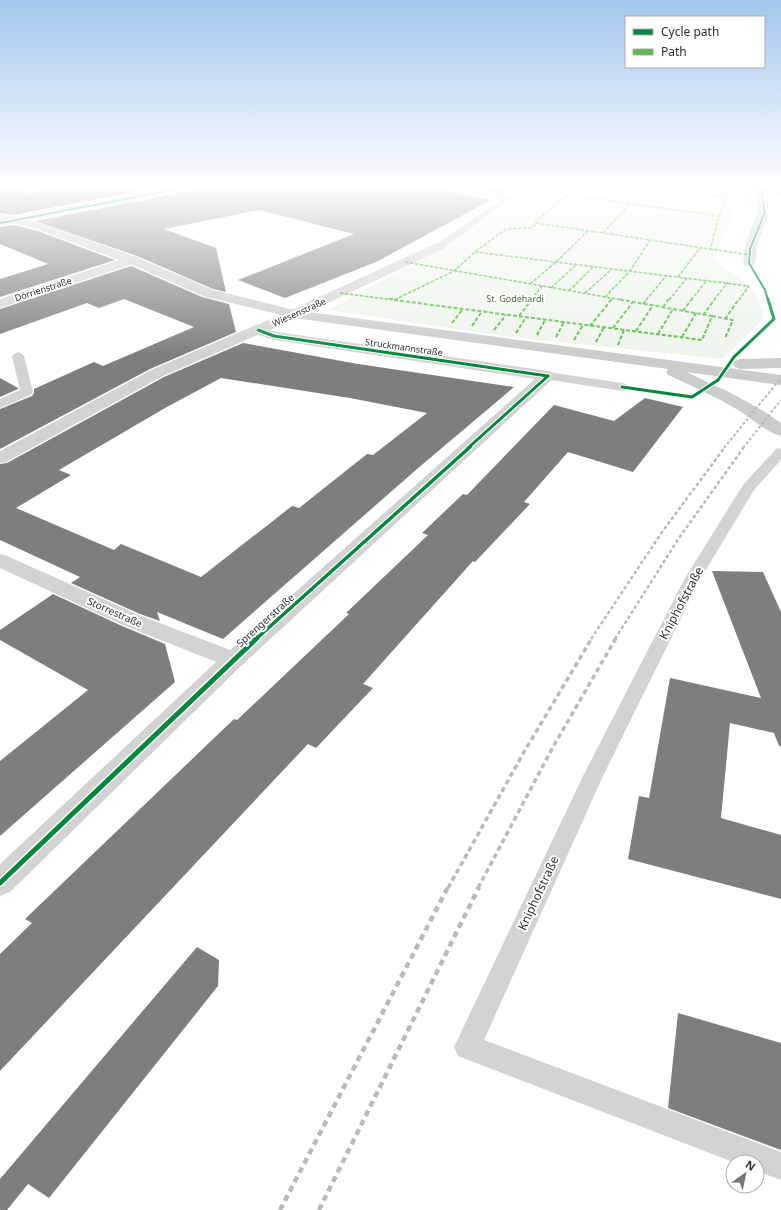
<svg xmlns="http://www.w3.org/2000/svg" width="781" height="1210" font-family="'Noto Sans',sans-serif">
<rect width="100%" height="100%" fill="#fff"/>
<path fill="#eef5eb" d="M 535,186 L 724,186 L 727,188 L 736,206 L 714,260 L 754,290 L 765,317 L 723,359 L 511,337 L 328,310 L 446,246 Z"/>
<g fill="#7e7e7e" fill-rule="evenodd">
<path d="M 0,186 L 9,186 L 30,194 L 59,186 L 165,186 L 14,215 L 0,213 Z"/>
<path d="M 200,186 L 435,186 L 440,189 L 491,200 L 376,262 L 285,298 L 238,280 L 354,234 L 259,210 L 164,229 L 216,248 L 226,292 L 213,289 L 137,256 L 35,221 L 194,190 Z"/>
<path d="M 465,186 L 515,186 L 502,194 Z"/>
<path d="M 14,225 L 35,230 L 115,260 L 0,297 L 0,279 L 48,264 L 0,244 L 0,227 Z"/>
<path d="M 131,266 L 202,297 L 229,304 L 236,332 L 150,369 L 0,449 L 0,409 L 32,396 L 34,393 L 34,389 L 94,362 L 103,366 L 194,327 L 124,299 L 99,308 L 87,303 L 0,334 L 0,309 Z"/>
<path d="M 243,343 L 358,364 L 514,387 L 417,469 L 223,639 L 157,612 L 160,621 L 140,614 L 71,583 L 80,577 L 0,540 L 0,464 L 7,463 L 164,377 ZM 221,378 L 350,398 L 427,413 L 373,455 L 367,454 L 299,508 L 292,506 L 201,577 L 121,544 L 114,550 L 16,508 L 71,475 L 59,470 L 165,408 Z"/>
<path d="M 0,378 L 18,388 L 18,389 L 0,397 Z"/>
<path d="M 645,398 L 683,407 L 633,472 L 568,452 L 524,502 L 530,504 L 475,562 L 473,561 L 363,684 L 373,688 L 316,748 L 308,744 L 0,1071 L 0,954 L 32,923 L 25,919 L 234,719 L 237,720 L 349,614 L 346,613 L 428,535 L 422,533 L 463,494 L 467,495 L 554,405 L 614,421 Z"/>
<path d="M 712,571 L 763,572 L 781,612 L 781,746 L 779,746 L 774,733 L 730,723 L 721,818 L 781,835 L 781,899 L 628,859 L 639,796 L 649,798 L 670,678 L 761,698 Z"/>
<path d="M 53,594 L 122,626 L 165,644 L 175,682 L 0,836 L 0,761 L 88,690 L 0,640 L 0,630 Z"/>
<path d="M 197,947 L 219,960 L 218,986 L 49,1198 L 28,1184 L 7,1210 L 0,1210 L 0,1179 Z"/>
<path d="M 678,1013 L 781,1043 L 781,1150 L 668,1108 Z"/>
</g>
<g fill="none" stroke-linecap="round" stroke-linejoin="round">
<g fill="#d3d3d3" fill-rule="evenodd">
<path d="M 436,186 L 455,186 L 506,196 L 520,186 L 530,186 L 444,247 L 438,247 L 436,245 L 438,243 L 500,200 L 440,188 Z"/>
<path d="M 18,352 L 22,354 L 24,356 L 33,392 L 31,395 L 0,408 L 0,399 L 20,390 L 12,356 L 14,354 Z"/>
<path d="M 548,372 L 622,383 L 626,384 L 628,387 L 626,390 L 622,391 L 544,379 L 542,376 L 544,373 Z"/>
<path d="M 781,448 L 781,460 L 754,490 L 701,578 L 603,776 L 484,1040 L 781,1152 L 781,1180 L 757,1171 L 757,1162 L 733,1162 L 458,1056 L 454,1047 L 583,776 L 685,578 L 743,485 L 776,449 Z"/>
</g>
<g fill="#d3d3d3" fill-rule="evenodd">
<path d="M 175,186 L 199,186 L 194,189 L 14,223 L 0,220 L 0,214 L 14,217 Z"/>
<path d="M 755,186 L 765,186 L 766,188 L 781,190 L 781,196 L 768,195 C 772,215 762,228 757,247 C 756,253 757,260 753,266 L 745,266 L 743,263 C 744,258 744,252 745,247 C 751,223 764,213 755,186 Z"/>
<path d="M 441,241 L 445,242 L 447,245 L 445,248 L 270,330 L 277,332 L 548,371 L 554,373 L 556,376 L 241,666 L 10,892 L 0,896 L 0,864 L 216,662 L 123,625 L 0,568 L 0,554 L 7,556 L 139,615 L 230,650 L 535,379 L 274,340 L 258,335 L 163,376 L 6,462 L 0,463 L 0,451 L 151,370 L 289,311 Z"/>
<path d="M 132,256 L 136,257 L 138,260 L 136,263 L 0,308 L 0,299 Z"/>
</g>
<g fill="#ccc" fill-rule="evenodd">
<path d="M 14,217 L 43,224 L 136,257 L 213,290 L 294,310 L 781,375 L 781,385 L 686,372 C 719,387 752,402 781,423 L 781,436 C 767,433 751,418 738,410 C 716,397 692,386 668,375 L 666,372 L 668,369 L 294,318 L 203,296 L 128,263 L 35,229 L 14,223 L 0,226 L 0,220 Z"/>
<path d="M 781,358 L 781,368 L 740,369 L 735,367 L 732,364 L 735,361 L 740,359 Z"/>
</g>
<g stroke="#bababa" stroke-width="2" stroke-dasharray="3 2" stroke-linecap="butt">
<path d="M 724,448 L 781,378"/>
<path d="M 743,448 L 781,400"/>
</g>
<g stroke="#bababa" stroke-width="2.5" stroke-dasharray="3.5 2.5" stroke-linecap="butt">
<path d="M 591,639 L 662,532 L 725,447"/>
<path d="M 615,639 L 679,538 L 744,447"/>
</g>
<g stroke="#bababa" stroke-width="3.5" stroke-dasharray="5 3.5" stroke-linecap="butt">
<path d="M 448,888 L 524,752 L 592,638"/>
<path d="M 478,888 L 553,747 L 616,638"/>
</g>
<g stroke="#bababa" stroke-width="4.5" stroke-dasharray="6 4.5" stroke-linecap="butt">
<path d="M 280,1210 L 448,887"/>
<path d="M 319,1210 L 479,887"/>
</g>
<g stroke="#58b947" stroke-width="1.5" stroke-dasharray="3.5 1.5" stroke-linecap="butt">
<path d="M 648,186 L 727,197 L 719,216"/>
<path d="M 715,186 L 727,197"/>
<path d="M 568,195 L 719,216 L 710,250"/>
<path d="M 536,223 L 750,255"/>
<path d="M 603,233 L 629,205 L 625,203 L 636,186"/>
<path d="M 475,252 L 749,286 L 739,300"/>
<path d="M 405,262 L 623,300"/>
<path d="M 678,277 L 700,248"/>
<path d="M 530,284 L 556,262 L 588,231"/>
<path d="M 551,288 L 577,264"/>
<path d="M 569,291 L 594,266"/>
<path d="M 340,293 L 394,300 L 454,271 L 475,252 L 506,229 L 530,228 L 536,224 L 536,221 L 578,186"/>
<path d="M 585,293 L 612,269"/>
<path d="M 605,297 L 630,271 L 650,240"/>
<path d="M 394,300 L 396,300"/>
<path d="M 531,300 L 542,286"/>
<path d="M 611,300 L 613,298"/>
<path d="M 646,300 L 667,275"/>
<path d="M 669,300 L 687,278"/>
<path d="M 691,300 L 707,280"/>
<path d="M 714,300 L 728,282"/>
</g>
<g stroke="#58b947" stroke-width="2" stroke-dasharray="4 2" stroke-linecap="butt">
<path d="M 389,299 L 395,299"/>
<path d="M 394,300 L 702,340 L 712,316 L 617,299"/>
<path d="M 643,304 L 647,299"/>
<path d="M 663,307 L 669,299"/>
<path d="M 683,311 L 692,299"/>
<path d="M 703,315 L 715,299"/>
<path d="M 519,316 L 532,299"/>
<path d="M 712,316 L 733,320 L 725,338"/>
<path d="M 725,319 L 739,299"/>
<path d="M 452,323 L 463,309"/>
<path d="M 472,326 L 482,311"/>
<path d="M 590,326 L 612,299"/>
<path d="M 613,328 L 633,302"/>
<path d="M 494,330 L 506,315"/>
<path d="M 636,331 L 653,305"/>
<path d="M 516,333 L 526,317"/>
<path d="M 658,334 L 673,309"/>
<path d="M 537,335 L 545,320"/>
<path d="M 556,337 L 564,322"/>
<path d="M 682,337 L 696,313"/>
<path d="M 574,340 L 583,325"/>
<path d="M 596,342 L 604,327"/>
<path d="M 618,345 L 624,330"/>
</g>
<defs>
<g id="cycleway-far3">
<path d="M 760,186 L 765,212 L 750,249 L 749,263 L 765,290 L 768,300"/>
<path d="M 0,223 L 194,186"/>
</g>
<g id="cycleway-far2">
<path d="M 258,330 L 274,336 L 548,376"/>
<path d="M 622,387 L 692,397 L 718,380 L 734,357 L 774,319 L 768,299"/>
<path d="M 468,448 L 548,376"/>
</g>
<path id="cycleway-far1" d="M 256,639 L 470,447"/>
<path id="cycleway" d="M 0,883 L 257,638"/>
</defs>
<use href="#cycleway-far3" stroke="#fff" stroke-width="3.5"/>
<use href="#cycleway-far2" stroke="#fff" stroke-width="5"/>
<use href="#cycleway-far1" stroke="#fff" stroke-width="6"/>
<use href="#cycleway" stroke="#fff" stroke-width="8"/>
<use href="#cycleway-far3" stroke="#00873e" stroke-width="2"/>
<use href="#cycleway-far2" stroke="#00873e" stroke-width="3"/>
<use href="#cycleway-far1" stroke="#00873e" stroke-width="3.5"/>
<use href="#cycleway" stroke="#00873e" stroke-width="5"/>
</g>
<linearGradient id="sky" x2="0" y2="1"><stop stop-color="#a1c6ec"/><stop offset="0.52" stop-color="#fff"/><stop offset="1" stop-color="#fff" stop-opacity="0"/></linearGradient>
<rect width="781" height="356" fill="url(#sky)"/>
<g text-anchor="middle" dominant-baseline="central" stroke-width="4" stroke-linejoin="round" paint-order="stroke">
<g font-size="9" fill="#2e2e2e" stroke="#fff">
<text transform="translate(43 289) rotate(-18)">Dörrienstraße</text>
<text transform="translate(299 312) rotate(-24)">Wiesenstraße</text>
<text transform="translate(404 347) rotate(8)">Struckmannstraße</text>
</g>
<g font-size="9" fill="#456c39" stroke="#fff">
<text x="515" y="298">St. Godehardi</text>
</g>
<g font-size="10" fill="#2e2e2e" stroke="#fff">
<text transform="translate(115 612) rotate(24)">Storrestraße</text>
<text transform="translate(265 620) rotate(-42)">Sprengerstraße</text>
</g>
<g font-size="12" fill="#2e2e2e" stroke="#fff">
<text transform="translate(681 603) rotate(-62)">Kniphofstraße</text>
<text transform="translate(538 893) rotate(-65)">Kniphofstraße</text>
</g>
</g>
<rect x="625" y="16" width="140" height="52" fill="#ffffff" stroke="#ababab"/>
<rect x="633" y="29" width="20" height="6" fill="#00873e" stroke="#ababab"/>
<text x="661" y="36" font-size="12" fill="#2e2e2e">Cycle path</text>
<rect x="633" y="49" width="20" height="6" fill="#58b947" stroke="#ababab"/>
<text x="661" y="56" font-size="12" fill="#2e2e2e">Path</text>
<g transform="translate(745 1174) rotate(33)"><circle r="19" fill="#ffffff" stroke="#ababab"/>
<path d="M0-3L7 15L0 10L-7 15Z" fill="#777777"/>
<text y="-6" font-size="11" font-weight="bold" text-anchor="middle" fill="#2e2e2e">N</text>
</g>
</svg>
